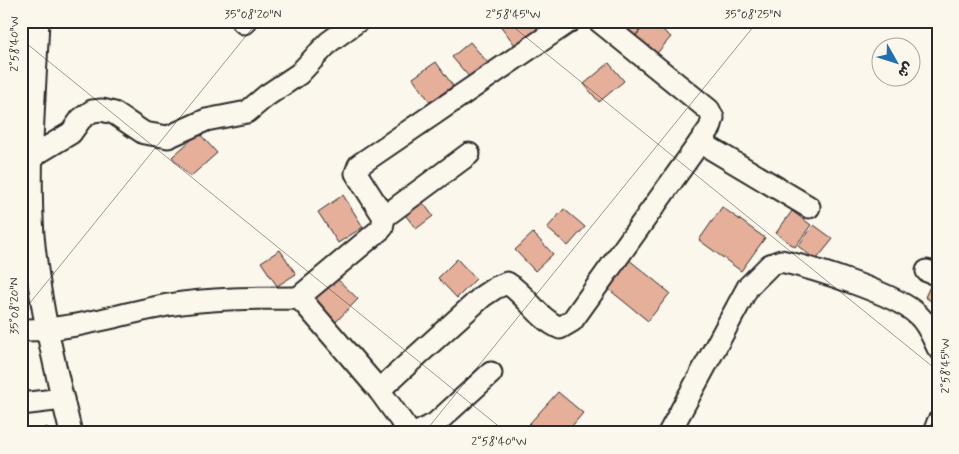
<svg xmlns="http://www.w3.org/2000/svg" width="959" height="454" font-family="Mynerve,'Playpen Sans Arabic',sans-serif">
<rect width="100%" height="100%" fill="#fbf7ec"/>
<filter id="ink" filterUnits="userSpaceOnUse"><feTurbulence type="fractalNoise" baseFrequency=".02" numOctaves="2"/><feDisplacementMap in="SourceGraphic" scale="10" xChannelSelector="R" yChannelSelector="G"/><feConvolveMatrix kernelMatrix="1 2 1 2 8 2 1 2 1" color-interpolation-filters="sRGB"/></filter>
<g filter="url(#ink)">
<g fill="#e5af99" stroke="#2b2b2b">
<path d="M 502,21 L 531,21 L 537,29 L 515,45 L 499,24 Z"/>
<path d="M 613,21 L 647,21 L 630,42 Z"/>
<path d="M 648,21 L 652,21 L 671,37 L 652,59 L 631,42 Z"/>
<path d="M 470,42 L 489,64 L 471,79 L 452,57 Z"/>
<path d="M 436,62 L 453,86 L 430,102 L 413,78 Z"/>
<path d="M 609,63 L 624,81 L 599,102 L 584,84 Z"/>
<path d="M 199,133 L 217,153 L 190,177 L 172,157 Z"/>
<path d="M 343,195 L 363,227 L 338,243 L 318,212 Z"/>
<path d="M 417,195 L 433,216 L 416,229 L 400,208 Z"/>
<path d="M 722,207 L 765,238 L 741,271 L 699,240 Z"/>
<path d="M 564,209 L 585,227 L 568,246 L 547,228 Z"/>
<path d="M 792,211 L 811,225 L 795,247 L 776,233 Z"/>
<path d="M 814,225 L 833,239 L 816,260 L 798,246 Z"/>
<path d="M 533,233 L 553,254 L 535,271 L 515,250 Z"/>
<path d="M 280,250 L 296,274 L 277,286 L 261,262 Z"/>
<path d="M 457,259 L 476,279 L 457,298 L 438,278 Z"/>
<path d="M 628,259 L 670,293 L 648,321 L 606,287 Z"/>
<path d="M 334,276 L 358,299 L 333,325 L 309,302 Z"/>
<path d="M 933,280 L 938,283 L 938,306 L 925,297 Z"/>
<path d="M 558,392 L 583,413 L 566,433 L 539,433 L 529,424 Z"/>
<path d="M 47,427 L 50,433 L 34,433 Z"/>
<path d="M 455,428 L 458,433 L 447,433 Z"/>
</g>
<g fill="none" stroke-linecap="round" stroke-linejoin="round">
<defs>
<g id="minor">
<path d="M 38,21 C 35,92 28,164 33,235 C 39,302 55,368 71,433"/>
<path d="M 242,21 L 244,23"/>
<path d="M 700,142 L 809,207"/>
<path d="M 31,157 L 71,133 L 81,119 L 92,111 L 102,110 L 114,113 L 144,133 L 168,137 L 206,120 L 247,112 L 266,96 L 299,74 L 329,42 L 358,21"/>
<path d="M 384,217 L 469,154"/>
<path d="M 927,271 L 938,275"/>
<path d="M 298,298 L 382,228 L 384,217 L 356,173 L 359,165 L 570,21"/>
<path d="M 21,330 C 71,331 119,314 168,305 C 212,298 254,298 298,298 L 305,304 L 379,390 L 410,433"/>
<path d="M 379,390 L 483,296 L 495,288 L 507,283 C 527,295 538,319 560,328 L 572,321 L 710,128 L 713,118 L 709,110 L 599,21"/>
<path d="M 21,404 L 63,399"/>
<path d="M 417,433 L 435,424 L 491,373"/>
<path d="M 669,433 L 748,287 L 770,265 L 781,261 C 812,268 897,294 918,315 C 928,324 932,336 938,348"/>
<path d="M 934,433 L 938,422"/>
</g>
</defs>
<use href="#minor" stroke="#2b2b2b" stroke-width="25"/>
<use href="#minor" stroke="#fbf7ec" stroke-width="21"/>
</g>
</g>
<path fill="none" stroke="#2b2b2b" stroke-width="1" stroke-opacity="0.45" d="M 506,21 L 938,371M 21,39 L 507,433M 21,314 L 258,21M 424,433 L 758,21M 924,433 L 938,415"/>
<rect width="959" height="454" fill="none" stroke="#fbf7ec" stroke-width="55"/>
<g transform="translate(896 62) rotate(129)"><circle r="24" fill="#fbf7ec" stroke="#a8a59f"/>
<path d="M0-4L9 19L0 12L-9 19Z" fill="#1f6fb2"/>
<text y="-8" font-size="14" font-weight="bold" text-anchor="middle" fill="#2b2b2b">ش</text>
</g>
<rect x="28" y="28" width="904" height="398" fill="none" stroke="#2b2b2b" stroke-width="2"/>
<g font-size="12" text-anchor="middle" fill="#2b2b2b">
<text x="253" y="18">35°08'20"N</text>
<text x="513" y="18">2°58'45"W</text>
<text x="753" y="18">35°08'25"N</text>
<text transform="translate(14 44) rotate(-90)" y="4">2°58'40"W</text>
<text transform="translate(14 306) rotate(-90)" y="4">35°08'20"N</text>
<text transform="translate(945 366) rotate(-90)" y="4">2°58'45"W</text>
<text x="499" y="445">2°58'40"W</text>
</g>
</svg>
